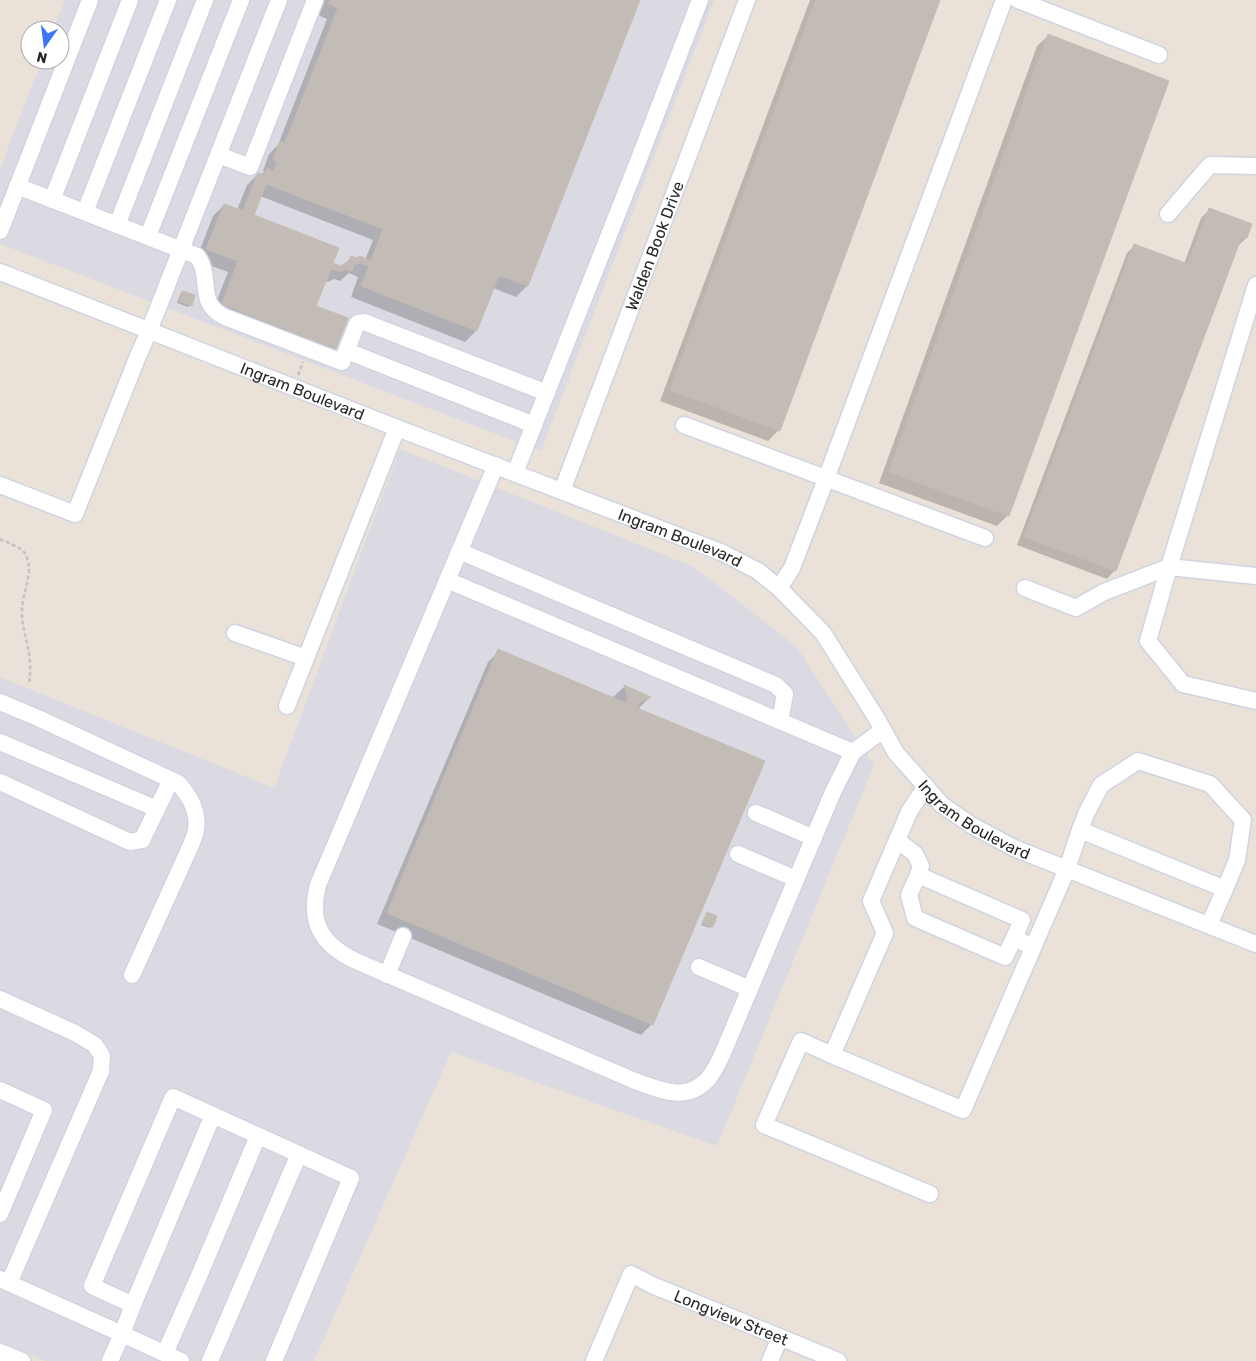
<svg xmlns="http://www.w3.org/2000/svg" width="1256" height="1361" font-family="Rubik,sans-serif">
<rect width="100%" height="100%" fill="#eae1d9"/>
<g fill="#dbdae2">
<path d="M 65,0 L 714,0 L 541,451 L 0,244 L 0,169 L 42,60 L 60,60 L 60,30 L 53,30 Z"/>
<path d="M 400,449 L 694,567 L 796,646 L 874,765 L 717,1146 L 451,1052 L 314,1361 L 45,1361 L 0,1341 L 0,677 L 274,788 Z"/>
</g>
<g fill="#0003" fill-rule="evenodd">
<path d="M 324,0 L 639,0 L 527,286 L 516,297 L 493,288 L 476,331 L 465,342 L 351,297 L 358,277 L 349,273 L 340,281 L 334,279 L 328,282 L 325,281 L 315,306 L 335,348 L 324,359 L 211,315 L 228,272 L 196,260 L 213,216 L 224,205 L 237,210 L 247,185 L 258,174 L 261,175 L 264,172 L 263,171 L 269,154 L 278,145 L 327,19 L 318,15 ZM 260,196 L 373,240 L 365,260 L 351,257 L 344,265 L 340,267 L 332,264 L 253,216 Z"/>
<path d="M 810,0 L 939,0 L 779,430 L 768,441 L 660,401 Z"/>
<path d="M 1048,36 L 1008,515 L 997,526 L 879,483 L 1037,46 Z"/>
<path d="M 1209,210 L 1251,225 L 1246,238 L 1238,246 L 1115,570 L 1107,579 L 1017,545 L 1127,253 L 1135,245 L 1184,264 L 1201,218 Z"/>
<path d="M 183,292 L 190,305 L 188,307 L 177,303 L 180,294 Z"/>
<path d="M 499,651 L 612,698 L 624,687 L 649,698 L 638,709 L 652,1024 L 641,1035 L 377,924 L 488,662 Z"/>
<path d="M 707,913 L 712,926 L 710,928 L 701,925 Z"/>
</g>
<g fill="#c2bbb6" stroke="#c5bdb3" fill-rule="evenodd">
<path d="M 330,0 L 640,0 L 528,286 L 499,275 L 477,331 L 361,286 L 369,266 L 360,263 L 354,265 L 352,271 L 346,269 L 340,272 L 331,269 L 316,306 L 348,318 L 336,349 L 222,304 L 238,261 L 206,249 L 224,204 L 243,211 L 258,173 L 264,175 L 267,168 L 274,171 L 277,162 L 273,160 L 280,141 L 285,143 L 338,8 L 328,4 ZM 266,184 L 383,229 L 371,261 L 360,256 L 357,258 L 351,256 L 349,261 L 340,266 L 333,263 L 339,248 L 254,215 Z"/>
<path d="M 816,0 L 940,0 L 780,431 L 670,390 Z"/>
<path d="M 1048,34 L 1169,81 L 1009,516 L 889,472 Z"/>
<path d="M 1209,208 L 1252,224 L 1247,238 L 1242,236 L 1116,571 L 1024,537 L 1134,244 L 1188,264 Z"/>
<path d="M 182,291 L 195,295 L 192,306 L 179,301 Z"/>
<path d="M 498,649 L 626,703 L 628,697 L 624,685 L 651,697 L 640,702 L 637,708 L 765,761 L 653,1025 L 387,913 Z"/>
<path d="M 707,912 L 717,916 L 713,927 L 702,923 Z"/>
</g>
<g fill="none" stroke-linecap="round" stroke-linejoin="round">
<defs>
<g id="minor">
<path d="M 1018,0 L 1159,55"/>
<path d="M 224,157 L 250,167 L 315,0"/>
<path d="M 17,186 L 197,256 C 213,275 195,304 225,317 L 342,362 L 356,326 L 358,323 L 364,322 L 547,393"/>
<path d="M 52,200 L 130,0"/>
<path d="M 85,212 L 168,0"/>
<path d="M 1168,214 L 1210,165 L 1256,166"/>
<path d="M 117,225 L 205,0"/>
<path d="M 0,231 L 90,0"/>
<path d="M 148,236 L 241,0"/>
<path id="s1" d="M 0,272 L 397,428 L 723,553 L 758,571 L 779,588 L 823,633 L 877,719 L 896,753 L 942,805 L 971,825 L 1014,848 L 1256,944"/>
<path d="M 1256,285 L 1169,567 L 1148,641 L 1183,684 L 1256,701"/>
<path d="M 347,351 L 534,425"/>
<path d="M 684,425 L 985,538"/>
<path d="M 496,465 L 318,885 C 308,923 322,945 356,961 L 635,1081 C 660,1090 686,1103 708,1079 C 714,1072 718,1063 722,1055 L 833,792 L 853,752 L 883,730"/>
<path d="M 515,473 L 639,159 L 700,0"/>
<path d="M 0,485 L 75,514 L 138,356 L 149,331 L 279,0"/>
<path id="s2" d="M 562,491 L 747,0"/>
<path d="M 459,551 L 776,685 L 785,694 L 780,721"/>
<path d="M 447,580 L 853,752"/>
<path d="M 779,588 L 792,568 L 826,479 L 1004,0"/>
<path d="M 1025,588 L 1076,608 L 1104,592 L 1169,567 L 1256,576"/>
<path d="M 235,633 L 306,658"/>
<path d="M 0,702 L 38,718 L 178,783 C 189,795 199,812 196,830 C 195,835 193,840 191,845 L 132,975"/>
<path d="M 287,706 L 397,428"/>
<path d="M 0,742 L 157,809"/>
<path d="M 0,782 L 130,842 L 142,840 L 171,780"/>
<path d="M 926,786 L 909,812 L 871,901 L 885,933 L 832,1055 L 963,1110 L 1067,869 L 1080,830 L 1225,889 L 1209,925"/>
<path d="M 756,813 L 814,838"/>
<path d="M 1080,830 L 1086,814 L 1101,785 L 1138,761 L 1210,784 L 1243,820 L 1237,860 L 1225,889"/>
<path d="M 897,840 L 915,854 L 921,866 L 918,875"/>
<path d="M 738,854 L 796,879"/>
<path d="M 1014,938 L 1022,920 L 918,875 L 909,895 L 915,918 L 1005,957 L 1014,938 L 1033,947"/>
<path d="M 699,967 L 750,989"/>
<path d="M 387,975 L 403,936"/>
<path d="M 0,999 L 75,1033 L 95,1045 L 102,1056 L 101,1071 L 9,1283"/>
<path d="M 832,1055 L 801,1041 L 764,1125 L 930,1194"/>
<path d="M 0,1090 L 44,1110 L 0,1214"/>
<path d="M 0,1279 L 122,1334 L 110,1361"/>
<path d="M 133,1305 L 213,1115"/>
<path d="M 0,1352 L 22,1361"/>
<path d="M 165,1353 L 199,1276 L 258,1136"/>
<path d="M 181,1361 L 122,1334 L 133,1305 L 92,1286 L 173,1097 L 351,1178 L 274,1361"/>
<path d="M 210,1361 L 299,1154"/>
<path id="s3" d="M 594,1361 L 631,1274 L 652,1285 L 838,1361"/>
<path d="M 770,1361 L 780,1337"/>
</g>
</defs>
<use href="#minor" stroke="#cfd4e1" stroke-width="19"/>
<g stroke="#c3c3c3" stroke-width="2.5" stroke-dasharray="4 2.5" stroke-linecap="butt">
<path d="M 298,375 L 303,362"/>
<path d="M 0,539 C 8,543 22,547 26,555 C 34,572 23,591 22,609 C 21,625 27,639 29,654 C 31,665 30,675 29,685"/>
</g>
<use href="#minor" stroke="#fff" stroke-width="16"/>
</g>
<g text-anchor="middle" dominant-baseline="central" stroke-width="4" stroke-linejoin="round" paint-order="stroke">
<g font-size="16" fill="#282828" stroke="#fff">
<text stroke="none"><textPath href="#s2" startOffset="262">Walden Book Drive</textPath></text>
<text stroke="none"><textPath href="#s1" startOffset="325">Ingram Boulevard</textPath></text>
<text stroke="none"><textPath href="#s1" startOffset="730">Ingram Boulevard</textPath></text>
<text stroke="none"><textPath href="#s1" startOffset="1150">Ingram Boulevard</textPath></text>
<text stroke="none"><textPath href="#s3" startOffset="204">Longview Street</textPath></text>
</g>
</g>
<g transform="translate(45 45) rotate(194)"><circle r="24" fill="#ffffff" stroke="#a9a9a9"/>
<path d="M0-4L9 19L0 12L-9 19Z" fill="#3d76f4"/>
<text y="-8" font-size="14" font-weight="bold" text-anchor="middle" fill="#282828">N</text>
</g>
</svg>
